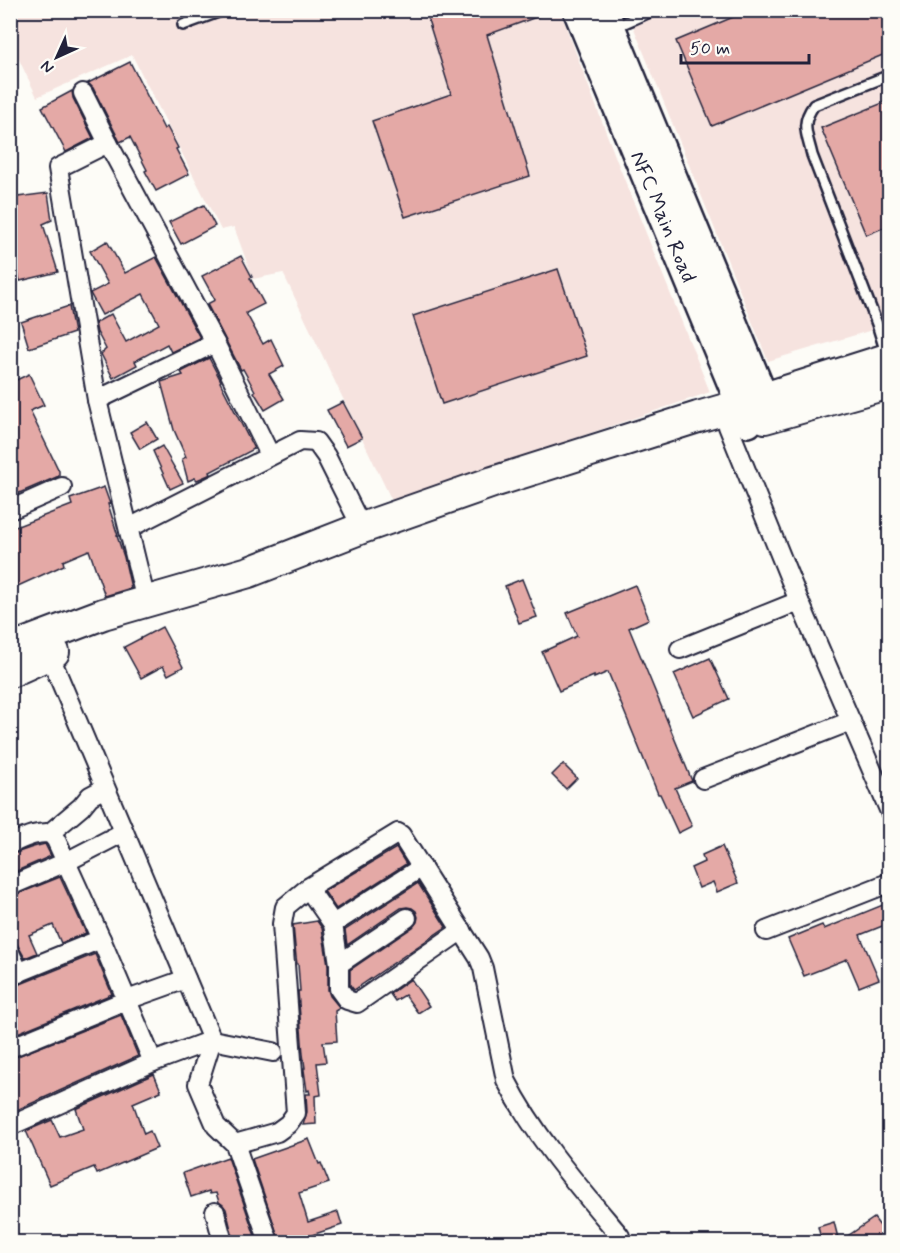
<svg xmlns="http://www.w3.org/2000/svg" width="900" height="1253" font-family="Mynerve,sans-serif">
<rect width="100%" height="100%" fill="#fdfcf7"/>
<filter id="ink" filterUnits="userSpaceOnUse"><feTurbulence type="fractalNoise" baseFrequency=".0167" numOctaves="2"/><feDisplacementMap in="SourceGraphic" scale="12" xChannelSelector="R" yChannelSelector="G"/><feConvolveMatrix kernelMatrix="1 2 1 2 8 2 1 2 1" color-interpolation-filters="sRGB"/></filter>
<g filter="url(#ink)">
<g fill="#f6e3df">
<path d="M 11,11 L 560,11 L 617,161 L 710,392 L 392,501 L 283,273 L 253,279 L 234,227 L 221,230 L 132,55 L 37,97 L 11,43 Z"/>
<path d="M 627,11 L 889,11 L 889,325 L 768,361 Z"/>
</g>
<g fill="#e4a9a6" stroke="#22223b" stroke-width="1.5">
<path d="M 425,10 L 550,10 L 550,12 L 487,35 L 530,176 L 405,217 L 372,121 L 451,94 Z"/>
<path d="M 750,10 L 890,10 L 890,52 L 712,126 L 676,41 Z"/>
<path d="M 130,62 L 164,129 L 167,127 L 178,148 L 176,149 L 189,174 L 156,191 L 145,171 L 147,170 L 130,137 L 120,142 L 93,88 L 88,83 Z"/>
<path d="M 72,91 L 73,98 L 93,138 L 66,152 L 42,107 Z"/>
<path d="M 890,100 L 890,225 L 866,235 L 821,128 Z"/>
<path d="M 48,193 L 52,220 L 43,224 L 58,272 L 20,281 L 13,253 L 10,254 L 10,198 Z"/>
<path d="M 204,205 L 215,226 L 181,244 L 169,222 Z"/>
<path d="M 107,241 L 125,273 L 156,257 L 200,338 L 171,352 L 167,344 L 135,361 L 137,365 L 113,378 L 101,354 L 106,349 L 97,332 L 95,323 L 111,314 L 126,342 L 159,324 L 143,294 L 102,315 L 90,293 L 108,284 L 90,251 Z"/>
<path d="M 241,256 L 252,277 L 250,278 L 264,304 L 246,313 L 263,344 L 271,339 L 284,366 L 269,374 L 284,399 L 265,410 L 254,392 L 255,391 L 243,369 L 241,370 L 207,304 L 215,300 L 202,276 Z"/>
<path d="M 558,269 L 587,356 L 442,404 L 413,316 Z"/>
<path d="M 69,306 L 74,333 L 29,348 L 21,322 Z"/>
<path d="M 209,358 L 221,381 L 220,382 L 254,449 L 210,472 L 211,474 L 197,480 L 195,478 L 188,481 L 182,459 L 186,457 L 174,430 L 161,382 L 183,375 L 181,372 Z"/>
<path d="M 29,374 L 44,405 L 30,411 L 59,471 L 59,476 L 10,497 L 10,383 Z"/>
<path d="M 343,402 L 362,438 L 346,446 L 327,410 Z"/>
<path d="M 147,422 L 157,439 L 140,449 L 130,432 Z"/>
<path d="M 162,446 L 183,483 L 170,489 L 153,451 Z"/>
<path d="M 104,487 L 110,504 L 108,504 L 118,536 L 117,536 L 124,557 L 131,588 L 105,596 L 89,550 L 63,561 L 64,565 L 18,586 L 10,569 L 10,529 L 72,505 L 70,499 Z"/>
<path d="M 522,579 L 537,617 L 519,623 L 505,586 Z"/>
<path d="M 635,585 L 649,619 L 629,628 L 692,781 L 675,788 L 692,826 L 678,833 L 660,794 L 658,794 L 608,672 L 594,678 L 594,676 L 559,691 L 542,652 L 577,636 L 567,613 Z"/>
<path d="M 162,627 L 183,667 L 168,675 L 163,666 L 141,678 L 124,647 Z"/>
<path d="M 710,658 L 729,699 L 693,716 L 674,674 Z"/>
<path d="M 563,764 L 577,778 L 566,789 L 552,775 Z"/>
<path d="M 45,844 L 51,856 L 10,874 L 10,855 L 33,847 Z"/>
<path d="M 722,846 L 738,883 L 717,892 L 713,882 L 699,888 L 691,868 L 704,862 L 702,855 Z"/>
<path d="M 396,848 L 406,864 L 336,909 L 324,891 Z"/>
<path d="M 60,877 L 86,933 L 61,943 L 53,925 L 29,935 L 37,953 L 25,958 L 17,944 L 10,942 L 10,897 Z"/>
<path d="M 418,883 L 446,927 L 354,990 L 350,985 L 350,970 L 413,927 L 417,922 L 418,917 L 416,911 L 412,908 L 407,907 L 401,908 L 347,945 L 345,930 Z"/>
<path d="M 890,902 L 890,923 L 860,935 L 879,979 L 859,987 L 847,959 L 804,976 L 788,939 L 822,925 L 824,929 Z"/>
<path d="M 317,921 L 322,928 L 328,965 L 328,990 L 330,996 L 340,1008 L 335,1011 L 337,1041 L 323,1042 L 326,1062 L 317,1063 L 321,1095 L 315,1096 L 316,1124 L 303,1125 L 307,1112 L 306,1094 L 310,1094 L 309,1090 L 307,1091 L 304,1070 L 304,1068 L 305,1068 L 303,1054 L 298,991 L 300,991 L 298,964 L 297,964 L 296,957 L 293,925 Z"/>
<path d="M 95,954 L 112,994 L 10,1036 L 10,987 L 23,983 Z"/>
<path d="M 411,979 L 429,1006 L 418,1013 L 405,995 L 395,1001 L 390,994 Z"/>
<path d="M 121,1015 L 138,1056 L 10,1113 L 10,1059 Z"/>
<path d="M 154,1074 L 161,1091 L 133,1103 L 144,1134 L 150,1131 L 157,1148 L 97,1174 L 94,1167 L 50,1185 L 26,1131 L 52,1120 L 60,1137 L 83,1129 L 76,1109 Z"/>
<path d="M 309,1139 L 319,1164 L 321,1163 L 329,1183 L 299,1193 L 308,1222 L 338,1212 L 342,1225 L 312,1235 L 314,1240 L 305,1242 L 280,1242 L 252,1159 Z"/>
<path d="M 228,1157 L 257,1242 L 234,1242 L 226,1209 L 223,1205 L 219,1202 L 216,1193 L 210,1194 L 209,1191 L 191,1197 L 183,1173 Z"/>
<path d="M 874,1218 L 880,1226 L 890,1219 L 890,1242 L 839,1242 Z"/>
<path d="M 834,1222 L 839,1242 L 822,1242 L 818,1227 Z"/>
</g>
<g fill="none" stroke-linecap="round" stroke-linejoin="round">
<defs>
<g id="service">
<path d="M 183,25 L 224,10"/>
<path d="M 615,27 L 654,10"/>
<path d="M 887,356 L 877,324 L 812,155 C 807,134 800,124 814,105 L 890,75"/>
</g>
<g id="minor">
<path d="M 83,93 L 108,143 L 215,343 L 270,455"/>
<path d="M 108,143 L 58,168 L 97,400 L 146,601"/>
<path d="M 97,400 L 215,343"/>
<path d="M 728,426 L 799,601 L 890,812"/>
<path d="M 10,510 L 62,487"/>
<path d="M 129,528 L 300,441 L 316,442 L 326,456 L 362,528"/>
<path d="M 680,649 L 799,601"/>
<path d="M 49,654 L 212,1040 L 198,1084 L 216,1126 L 235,1144 L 269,1242"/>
<path d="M 703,779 L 851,721"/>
<path d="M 50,833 L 81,807 L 90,796 L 105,788"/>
<path d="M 10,844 C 24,838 35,832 50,833 L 56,840 L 101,939 L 153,1062"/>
<path d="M 10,886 L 66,862 L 124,832"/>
<path d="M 308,888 L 333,924 L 339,964 L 339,989 L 347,1000 L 357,1003 L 462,930"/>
<path d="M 333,924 L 422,867"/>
<path d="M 766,931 L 886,884 L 890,881"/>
<path d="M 10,953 L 19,973"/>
<path d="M 339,964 L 407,918"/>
<path d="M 10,976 L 101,939"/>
<path d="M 10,1048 L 127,1000 L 186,979"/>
<path d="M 10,1126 L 153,1062 L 212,1040 L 273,1052"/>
<path d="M 235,1144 L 277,1132 L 288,1124 L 296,1113 L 282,924 L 285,907 L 308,888 L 398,833 L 401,835 L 479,958 L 483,968 L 506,1080 C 535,1137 579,1187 620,1236"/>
<path d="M 215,1212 L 223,1242"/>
</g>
<g id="secondary">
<path id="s1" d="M 577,10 L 748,423"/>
<path d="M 604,10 L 764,398 L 769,417"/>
</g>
<g id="primary">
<path d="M 765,418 L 890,383"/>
<path d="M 10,649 L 103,614 L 249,572 L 362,528 L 493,482 L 698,417 L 764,398 L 890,358"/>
<path d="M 10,672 L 54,652"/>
</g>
</defs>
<use href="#service" stroke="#22223b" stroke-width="14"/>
<use href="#minor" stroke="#22223b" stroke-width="22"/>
<use href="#secondary" stroke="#22223b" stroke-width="32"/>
<use href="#primary" stroke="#22223b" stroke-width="34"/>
<use href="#service" stroke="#fdfcf7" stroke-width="9"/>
<use href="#minor" stroke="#fdfcf7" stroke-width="18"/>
<use href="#secondary" stroke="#fdfcf7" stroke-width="27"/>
<use href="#primary" stroke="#fdfcf7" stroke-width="30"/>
</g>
</g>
<g text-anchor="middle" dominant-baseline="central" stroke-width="6" stroke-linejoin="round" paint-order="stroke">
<g font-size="21" fill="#22223b" stroke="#fdfcf7">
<text stroke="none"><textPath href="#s1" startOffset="224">NFC Main Road</textPath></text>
</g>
</g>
<rect width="900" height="1253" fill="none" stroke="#fdfcf7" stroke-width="36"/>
<rect x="18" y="18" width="864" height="1217" fill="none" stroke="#22223b" stroke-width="2" filter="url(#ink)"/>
<g transform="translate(57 57) rotate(225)" stroke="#fdfcf7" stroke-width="4.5" paint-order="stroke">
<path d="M0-4.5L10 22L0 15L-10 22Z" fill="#22223b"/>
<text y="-9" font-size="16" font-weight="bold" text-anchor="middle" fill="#22223b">N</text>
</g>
<path d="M681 54v9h128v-9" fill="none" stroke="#22223b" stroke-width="3"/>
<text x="690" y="54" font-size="18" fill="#22223b" stroke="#fdfcf7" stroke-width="4.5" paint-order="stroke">50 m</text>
</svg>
